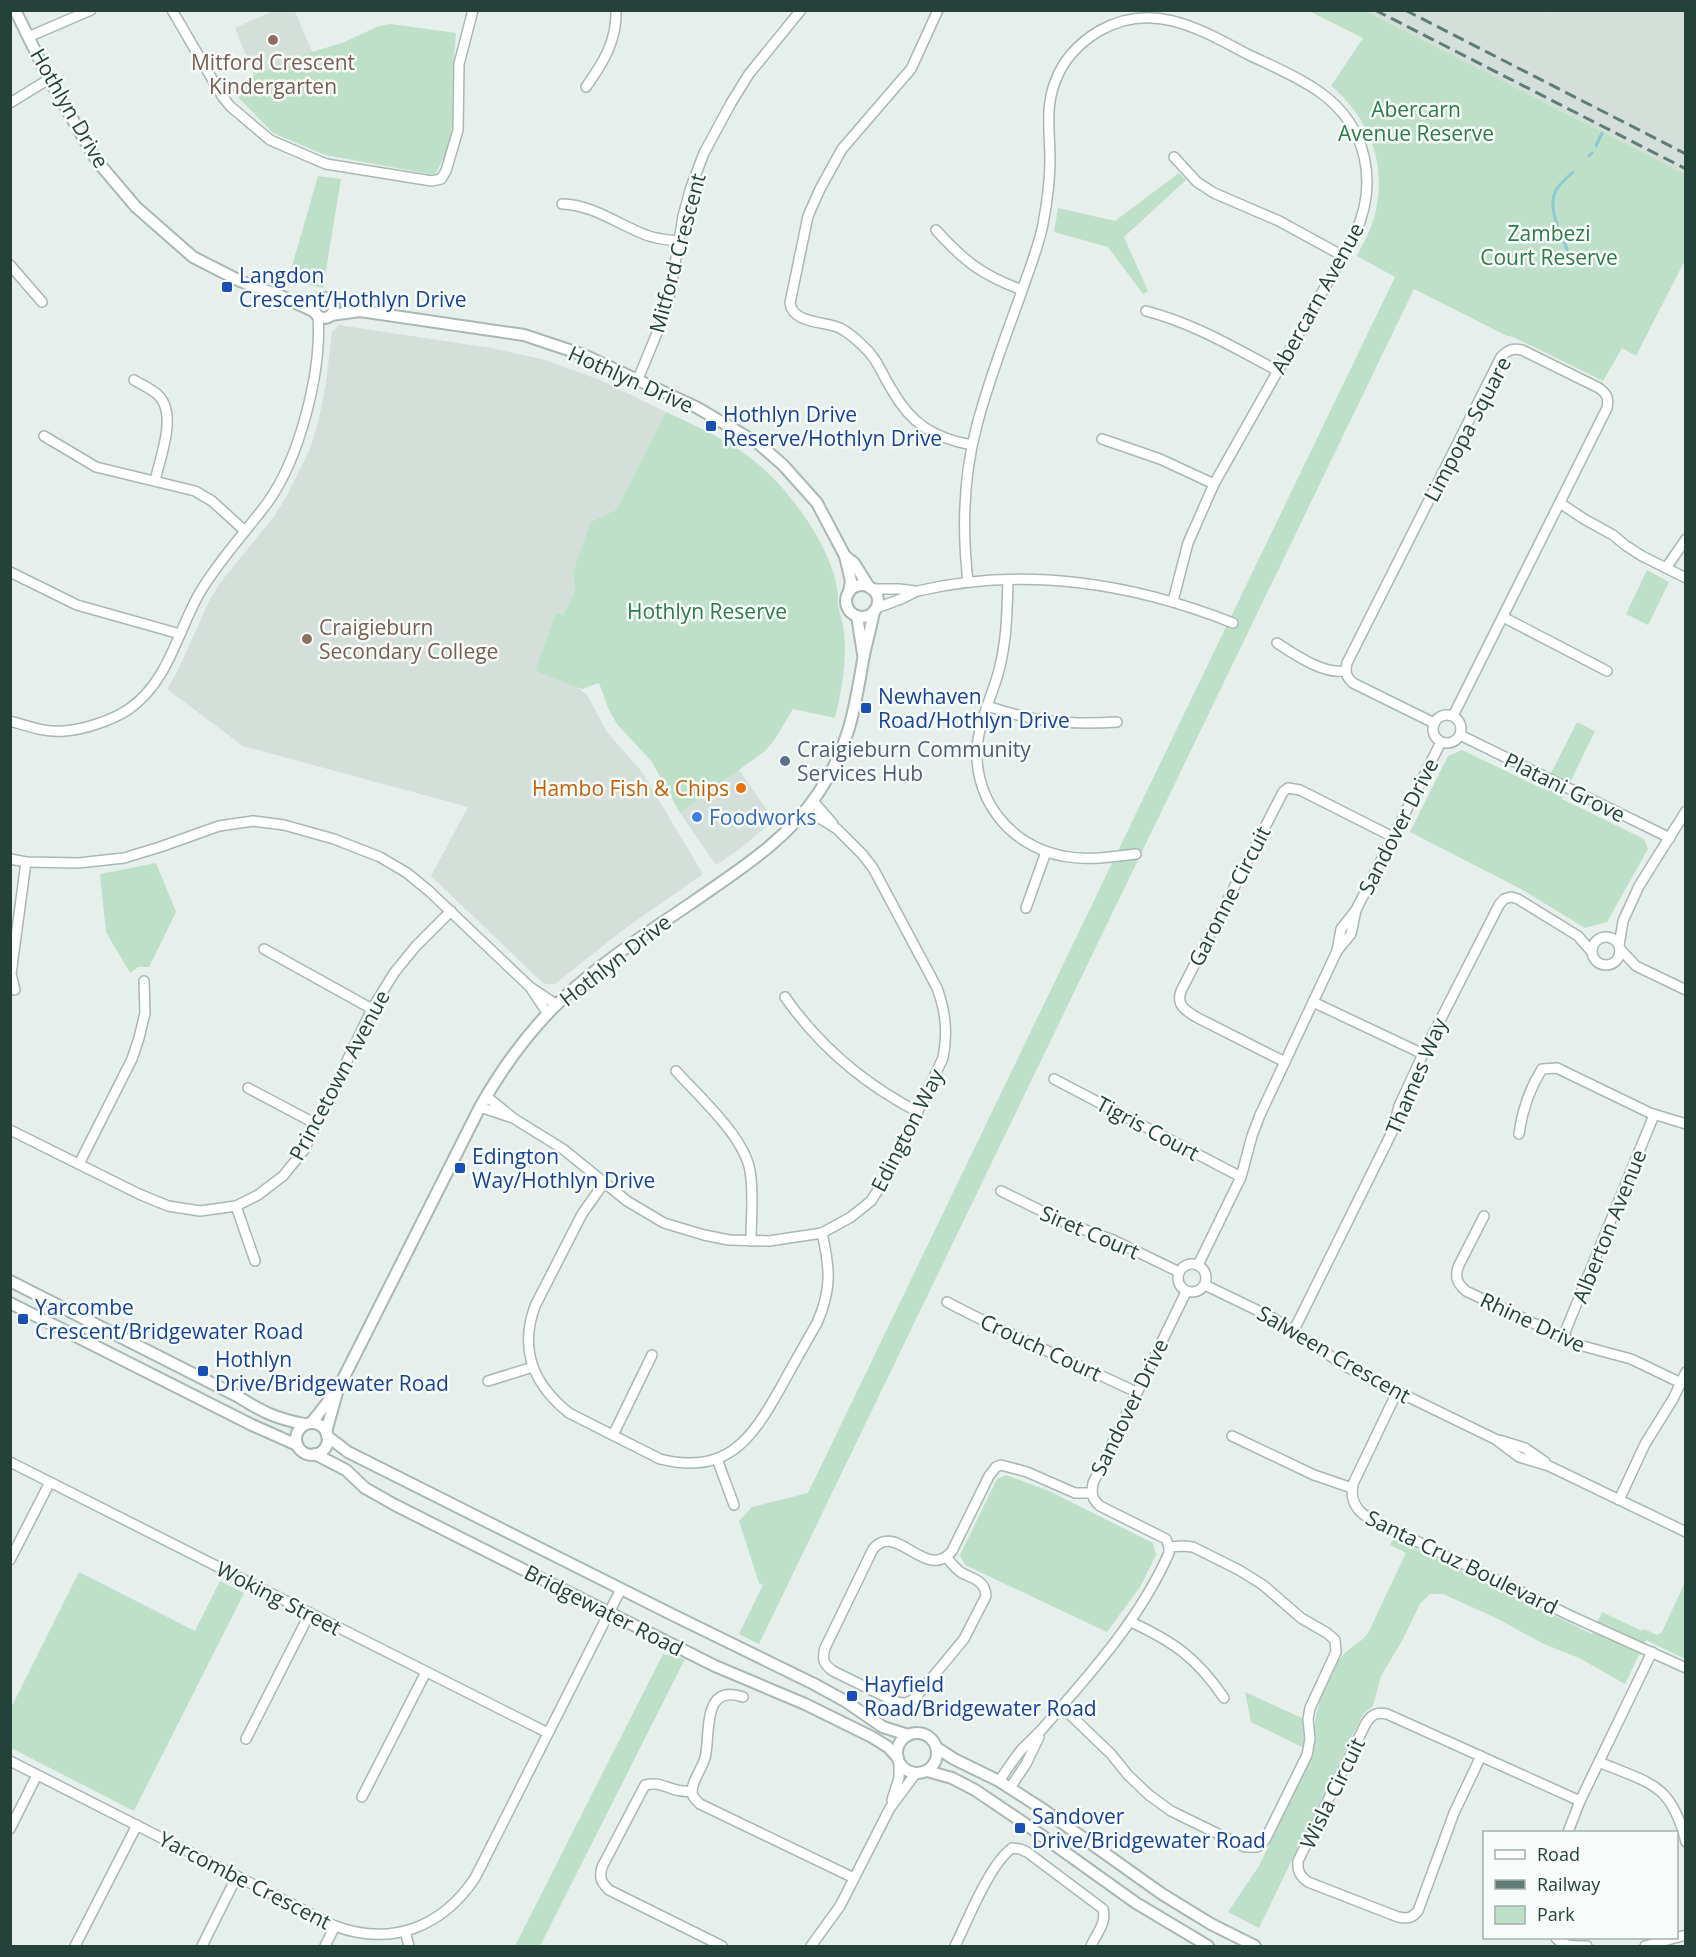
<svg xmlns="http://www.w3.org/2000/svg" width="1696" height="1957" font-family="'Open Sans',sans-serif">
<rect width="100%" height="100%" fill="#e6efeb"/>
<g fill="#d4dfda">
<path d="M 1551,10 L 1685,11 L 1685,174 L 1366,11 L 1550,11 L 1548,17 Z"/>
<path d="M 273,11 L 295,11 L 312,52 L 254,75 L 235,28 Z"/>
<path d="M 339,325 L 491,348 L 546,360 L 600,380 L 666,412 L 616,510 L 573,572 L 575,591 L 563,615 L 556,613 L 577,687 L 587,695 L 607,732 L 642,772 L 703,874 L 623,930 L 555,984 L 544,984 L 431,876 L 468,807 L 243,746 L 167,689 L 178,670 L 210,599 L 220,583 L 275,515 L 285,499 L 309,451 L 318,423 L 326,383 L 332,331 Z"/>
<path d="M 739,770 L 774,820 L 741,848 L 716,865 L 680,813 Z"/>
</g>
<g fill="#bfe0c8">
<path d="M 1309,11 L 1366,11 L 1685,174 L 1685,260 L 1636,356 L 1622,348 L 1603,381 L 1511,336 L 1507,336 L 1414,289 L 759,1644 L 739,1634 L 763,1585 L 759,1583 L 739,1521 L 752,1507 L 808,1493 L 1395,277 L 1357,256 C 1363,244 1370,231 1374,218 C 1388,168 1371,119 1331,86 L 1363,38 Z"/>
<path d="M 391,24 L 456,33 L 453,68 L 452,125 L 448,149 L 435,175 L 325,155 L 273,133 L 230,89 L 254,75 L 312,52 L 342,43 L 379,26 Z"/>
<path d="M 1179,173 L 1186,180 L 1124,237 L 1148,291 L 1143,294 L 1108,247 L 1054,232 L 1058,208 L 1115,221 Z"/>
<path d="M 318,176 L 341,179 L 323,288 L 288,280 Z"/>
<path d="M 666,412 C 698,427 731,441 758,464 C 791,491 835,552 838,595 C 838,598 838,601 838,604 C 839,613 843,622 844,631 C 847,660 842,689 835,718 L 793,709 L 775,739 L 765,751 L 680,813 L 652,762 L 617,724 L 609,710 L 599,683 L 582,689 L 535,671 L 556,613 L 563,615 L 575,591 L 573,572 L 591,522 L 616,510 Z"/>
<path d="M 1647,570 L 1669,582 L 1648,625 L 1626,614 Z"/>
<path d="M 1577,722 L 1595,731 L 1562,799 L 1644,839 L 1648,849 L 1607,922 L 1585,928 L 1521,889 L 1410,832 L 1448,756 L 1462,750 L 1543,789 Z"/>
<path d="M 156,863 L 176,912 L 149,967 L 138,967 L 130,973 L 106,932 L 100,874 Z"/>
<path d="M 1006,1475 L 1047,1490 L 1153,1543 L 1156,1555 L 1140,1587 L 1107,1632 L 965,1565 L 960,1555 L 997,1479 Z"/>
<path d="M 1394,1538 L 1592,1634 L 1602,1612 L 1642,1631 L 1644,1629 L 1657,1635 L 1662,1632 L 1685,1582 L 1685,1659 L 1646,1640 L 1625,1684 L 1581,1659 L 1542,1643 L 1494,1617 L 1443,1594 L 1430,1594 L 1420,1604 L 1402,1641 L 1381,1676 L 1373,1706 L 1363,1714 L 1259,1928 L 1228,1912 L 1259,1866 L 1314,1753 L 1251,1722 L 1245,1692 L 1315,1724 C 1315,1708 1332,1667 1343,1655 C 1351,1646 1361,1643 1368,1633 L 1406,1553 L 1390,1545 Z"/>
<path d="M 79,1572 L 195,1631 L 220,1581 L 244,1593 L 134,1811 L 11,1748 L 11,1708 Z"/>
<path d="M 663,1654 L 685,1659 L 540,1946 L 515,1946 Z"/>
</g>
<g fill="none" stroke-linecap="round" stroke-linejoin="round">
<g stroke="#8ec9d4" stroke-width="3">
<path d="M 1596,146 L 1602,133"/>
<path d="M 1589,156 L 1592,153"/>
<path d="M 1568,252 C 1562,234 1546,209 1556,190 C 1560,183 1567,178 1573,172"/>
</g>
<defs>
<g id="minor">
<path d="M 172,10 L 222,96 L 230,106 L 270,140 L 326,164 L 432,181 L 441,179 L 446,171 L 458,130 L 459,64 L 473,10"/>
<path d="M 938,10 L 911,69 L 842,149 L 820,189 L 808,216 L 790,303 C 793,324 824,321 840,328 C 847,332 856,339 862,345 C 878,359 881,373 892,390 C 911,424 934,438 972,445"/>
<path d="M 28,37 L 91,10"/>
<path d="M 586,87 C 603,63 617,41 616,10"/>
<path d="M 10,103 L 49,79"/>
<path d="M 1174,157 L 1197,182 L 1214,193 L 1279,221 L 1343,256"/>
<path d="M 562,204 C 594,205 617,224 646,235 C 656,239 668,240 678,241"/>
<path d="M 936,230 C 965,262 982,275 1022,290"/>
<path d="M 10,265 L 42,302"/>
<path d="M 1146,311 C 1193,323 1235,348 1278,371"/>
<path d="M 638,379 L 659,328 L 670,294 L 683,216 L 691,187 L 704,153 L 731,103 L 749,74 L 801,10"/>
<path d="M 134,380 C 142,385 152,389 158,395 C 178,414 160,457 155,481"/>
<path d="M 44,436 L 96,467 L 195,491 L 212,501 L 245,531"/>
<path d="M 1102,439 L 1160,459 L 1214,484"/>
<path d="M 1560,503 L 1584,519 L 1613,535 L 1625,545 L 1642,556 L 1686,578"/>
<path d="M 1666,568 L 1686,539"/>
<path d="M 10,572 L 77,605 L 180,634"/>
<path d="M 1008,580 C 1007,611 1007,640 999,670 C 993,694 981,716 978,740 C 970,795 1008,846 1063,856 C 1087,861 1112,857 1136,854"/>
<path d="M 968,582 C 962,530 963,477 977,425 C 989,378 1008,331 1024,285 C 1031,265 1039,245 1043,224 C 1047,203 1050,181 1050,160 C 1050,133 1045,108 1055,82 C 1063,60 1079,43 1099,31 C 1152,0 1200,29 1247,54 C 1272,66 1299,77 1321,93 C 1368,127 1378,184 1355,234 L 1214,484 L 1188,543 L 1173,601"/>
<path d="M 871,589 L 899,589 L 915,591"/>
<path d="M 876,608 C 883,606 890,603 898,600 C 905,598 911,593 918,591 C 1024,566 1133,583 1233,623"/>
<path d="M 1503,617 L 1607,671"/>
<path d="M 1277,643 C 1296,655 1322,674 1345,671"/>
<path d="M 987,706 C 1034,722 1068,725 1117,722"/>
<circle cx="1447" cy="729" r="14"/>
<path d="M 10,721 C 27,726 47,733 64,731 C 83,730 113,720 129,709 C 168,682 177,633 199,594 C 218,561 245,533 268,502 C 300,457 322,371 318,316"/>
<path d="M 1434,723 L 1353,683 C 1346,677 1345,672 1347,663 L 1501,357 C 1508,350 1512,348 1522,350 L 1599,388 C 1607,394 1609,398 1607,408 L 1453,716"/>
<path d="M 1460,735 L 1670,838"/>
<path d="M 813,801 L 833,824"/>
<path d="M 10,859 L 26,862 L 78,863 L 124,858 L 160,847 L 219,826 L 253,821 L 284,825 L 334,839 L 380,857 L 407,873 L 429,891 L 530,987 L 557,1005"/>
<path d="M 1026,908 L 1046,852"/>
<circle cx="1606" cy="951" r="14"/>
<path d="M 1619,945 L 1623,921 L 1639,886 L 1686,811"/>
<path d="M 264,949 L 372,1009"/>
<path d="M 1620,949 L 1636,966 L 1686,990"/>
<path d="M 1337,951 L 1351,934 L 1356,910 L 1441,742"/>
<path d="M 530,987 L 548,1014"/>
<path d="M 15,990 L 11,974 L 26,862"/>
<path d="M 785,997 C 820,1047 864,1084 918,1112"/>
<path d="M 1313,1002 L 1423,1054"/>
<path d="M 1285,1062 L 1196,1017 C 1185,1010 1176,1005 1181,991 L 1283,792 L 1288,788 L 1300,790 L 1393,837"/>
<path d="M 676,1071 C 699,1096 745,1138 750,1171 C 754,1194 751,1218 751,1241"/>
<path d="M 1054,1079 L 1241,1177"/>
<path d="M 248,1088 L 316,1124"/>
<path d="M 486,1096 L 513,1118 L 563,1149 L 627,1201 L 664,1223 L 704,1235 L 729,1240 L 769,1241 L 822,1233 L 851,1217 L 871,1201 L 888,1174 L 943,1058 C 948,1033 946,1012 937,988 L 873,868 L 862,854 L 837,829 L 806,810"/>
<path d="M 480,1107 L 510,1117"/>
<path d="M 10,1130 L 139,1194 L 168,1206 L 200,1211 L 236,1206 L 258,1195 L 283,1176 L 304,1150 L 372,1009 L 394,973 L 416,946 L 451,911"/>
<path d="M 1519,1134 C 1522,1112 1530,1088 1542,1069 L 1557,1068 L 1650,1113 L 1686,1124"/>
<path d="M 79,1164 L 132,1059 L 139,1038 L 145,1013 L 144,981"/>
<path d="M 604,1183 L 582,1214 L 535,1306 C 519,1350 533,1384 569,1413 L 660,1459 C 727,1476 752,1439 781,1387 C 793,1365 805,1344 817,1323 C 832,1289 830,1268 822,1233"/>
<path d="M 1001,1191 L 1066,1223 L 1113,1240 L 1179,1272"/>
<path d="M 236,1206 L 255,1261"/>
<path d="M 1484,1216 L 1458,1267 C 1455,1278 1457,1283 1466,1291 L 1579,1345 L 1631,1359 L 1681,1383"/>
<circle cx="1192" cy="1278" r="14"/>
<path d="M 1198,1265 L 1241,1177 L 1252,1136 L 1260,1115 L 1337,951 L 1341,929 L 1356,910"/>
<path d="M 1205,1285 L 1273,1318 L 1347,1367 L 1495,1439 L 1519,1457 L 1549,1466 L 1686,1532"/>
<path d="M 947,1302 C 1009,1335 1073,1362 1136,1392"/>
<path d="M 1294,1330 L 1392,1132 L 1399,1106 L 1423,1054 L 1499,905 L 1504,899 L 1511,897 L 1518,899 L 1578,936 L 1591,951"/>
<path d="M 1563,1337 L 1654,1115"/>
<path d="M 488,1381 L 533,1367"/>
<path d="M 1397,1392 L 1353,1484 C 1350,1499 1355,1510 1369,1518 L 1571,1616 L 1686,1668"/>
<path d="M 613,1435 L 652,1355"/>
<path d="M 1232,1436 L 1314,1475 L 1352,1488"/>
<path d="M 1499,1440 L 1525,1448 L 1545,1462"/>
<path d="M 717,1459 L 734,1505"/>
<path d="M 10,1462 L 548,1733"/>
<path d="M 1619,1500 L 1645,1444 L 1673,1399 L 1686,1372"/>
<path d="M 947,1558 C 951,1563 956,1569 962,1573 C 973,1579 985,1580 986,1596 L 964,1639 L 915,1698 C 908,1704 903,1704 894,1701 L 833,1671 C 823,1664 822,1659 825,1648 L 873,1549 C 896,1520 927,1583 952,1551 L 989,1476 L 996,1467 L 1001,1465 L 1027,1472 L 1075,1493 L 1091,1493"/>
<path d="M 10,1560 L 50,1482"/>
<path d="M 1131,1622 C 1174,1642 1197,1658 1224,1698"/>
<path d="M 743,1697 C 701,1683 711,1734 705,1758 C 702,1769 691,1782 692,1793 C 693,1798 697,1801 700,1804 L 854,1878"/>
<path d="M 1061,1706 L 1111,1754 L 1128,1775 L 1149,1795 L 1171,1811 L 1245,1847 L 1257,1847 L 1265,1840 L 1307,1755 L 1310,1739 L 1308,1719 L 1310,1708 L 1336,1652 L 1335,1640 L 1327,1633 L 1301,1618 L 1263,1585 L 1239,1570 L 1193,1547 L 1183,1546 L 1169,1547"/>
<path d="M 246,1739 L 310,1613"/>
<path d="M 1481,1756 L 1454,1813 L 1418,1911 C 1412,1918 1408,1919 1398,1917 L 1308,1882 C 1300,1876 1297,1871 1298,1861 L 1366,1723 C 1372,1714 1377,1712 1387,1714 L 1580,1801"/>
<path d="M 10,1761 L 335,1926 C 392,1947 442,1927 475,1878 L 621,1589"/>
<path d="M 1599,1762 C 1651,1784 1671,1783 1686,1842"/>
<path d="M 999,1781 C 1007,1770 1014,1758 1023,1748 C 1030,1741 1037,1735 1043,1728 C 1090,1674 1140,1619 1169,1553 L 1169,1547 L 1166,1539 L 1100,1506 C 1092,1499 1091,1494 1093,1483 L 1186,1292"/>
<path d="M 1010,1788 L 1026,1764 L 1039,1737"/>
<path d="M 692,1791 C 672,1794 663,1780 645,1785 L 602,1867 C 599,1878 601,1882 609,1890 L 722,1946"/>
<path d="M 362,1797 L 426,1672"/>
<path d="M 892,1800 L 899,1778 L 899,1763"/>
<path d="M 10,1829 L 37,1775"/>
<path d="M 1568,1832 L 1580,1801 L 1652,1652"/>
<path d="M 405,1931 L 409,1946"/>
<path d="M 1556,1938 C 1564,1947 1576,1946 1587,1946"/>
<path d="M 75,1946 L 137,1825"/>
<path d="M 202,1946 L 237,1876"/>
<path d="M 325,1946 L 335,1926"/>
<path d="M 811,1946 L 840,1906 L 890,1808 L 916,1773"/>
<path d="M 955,1946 C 968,1920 989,1865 1012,1848 L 1020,1849 L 1027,1852 L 1103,1909 C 1107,1923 1096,1934 1091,1946"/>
<path d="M 1645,1946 L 1686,1935"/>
</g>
<g id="tertiary">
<path d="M 15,10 L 49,79 L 97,161 L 136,207 L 193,257 L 240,281 L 281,296 L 315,312"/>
<circle cx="324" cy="308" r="10"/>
<path d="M 331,315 L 360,311 L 524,335 L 584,355 L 696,407 L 759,444 L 783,465 L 817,503 L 845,556 L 854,563 L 869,587"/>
<path d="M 845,556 L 851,581 L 849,592"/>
<circle cx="862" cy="601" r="16"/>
<path d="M 857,616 L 863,654"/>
<path d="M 10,1281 L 237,1396 C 263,1412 274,1418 304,1424"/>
<path d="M 10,1303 L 252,1425 L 297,1445"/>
<path d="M 312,1422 L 334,1394"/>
<circle cx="312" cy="1439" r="16"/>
<path d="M 326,1432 L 338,1389 L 480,1107 C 501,1070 526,1035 556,1005 C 596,966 644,935 690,904 C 737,871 787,841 819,792 C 848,749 855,709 863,660 C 866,644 871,628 874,611"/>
<path d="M 327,1436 L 348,1452 L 675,1616 L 814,1684 L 845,1701 L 883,1727 L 908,1735"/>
<path d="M 315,1454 L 346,1470 L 365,1488 L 395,1505 L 715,1666 L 805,1704 L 872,1737 L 888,1747 L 898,1758"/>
<circle cx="917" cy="1753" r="20"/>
<path d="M 937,1748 L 954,1759 L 999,1781 L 1044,1810 L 1162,1894 L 1211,1924 L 1255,1946"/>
<path d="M 927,1771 L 952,1778 L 975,1790 L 1024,1823 L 1136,1903 L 1208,1946"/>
</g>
</defs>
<use href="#minor" stroke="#a8b8b2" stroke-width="12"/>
<use href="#tertiary" stroke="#a8b8b2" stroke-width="14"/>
<use href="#minor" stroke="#fff" stroke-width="9"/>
<use href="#tertiary" stroke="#fff" stroke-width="10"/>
<g stroke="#5f7d75" stroke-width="3" stroke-dasharray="12 6" stroke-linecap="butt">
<path d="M 1375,10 L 1686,169"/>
<path d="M 1405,10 L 1686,154"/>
</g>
</g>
<g fill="#8d6e63" stroke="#f7fbf9" stroke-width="2">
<circle cx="273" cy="40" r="6"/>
<circle cx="307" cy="639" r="6"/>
</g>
<g fill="#1a4fb4" stroke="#f7fbf9" stroke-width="2">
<rect x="221" y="281" width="12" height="12" rx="3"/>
<rect x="705" y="420" width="12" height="12" rx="3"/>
<rect x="860" y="702" width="12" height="12" rx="3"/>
<rect x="454" y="1162" width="12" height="12" rx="3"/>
<rect x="17" y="1313" width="12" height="12" rx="3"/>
<rect x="197" y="1365" width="12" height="12" rx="3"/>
<rect x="846" y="1690" width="12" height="12" rx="3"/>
<rect x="1014" y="1822" width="12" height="12" rx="3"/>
</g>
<circle fill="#5c6f8a" stroke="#f7fbf9" stroke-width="2" cx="785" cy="761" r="6"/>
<circle fill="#e8710a" stroke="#f7fbf9" stroke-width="2" cx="741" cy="788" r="6"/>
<circle fill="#3f7fe0" stroke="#f7fbf9" stroke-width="2" cx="697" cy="817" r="6"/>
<g text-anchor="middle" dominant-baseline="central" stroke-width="5" stroke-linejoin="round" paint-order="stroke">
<g font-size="21" fill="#785e54" stroke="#f7fbf9">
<text x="273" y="62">Mitford Crescent<tspan x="273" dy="24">Kindergarten</tspan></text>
<text x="319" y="627" text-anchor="start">Craigieburn<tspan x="319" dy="24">Secondary College</tspan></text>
</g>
<g font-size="21" fill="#24423a" stroke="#f7fbf9">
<text transform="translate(70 108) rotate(60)">Hothlyn Drive</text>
<text transform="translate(677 253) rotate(-75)">Mitford Crescent</text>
<text transform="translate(1317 298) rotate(-61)">Abercarn Avenue</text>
<text transform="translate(631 379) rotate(24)">Hothlyn Drive</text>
<text transform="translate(1467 429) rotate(-62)">Limpopa Square</text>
<text transform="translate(1565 787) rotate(26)">Platani Grove</text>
<text transform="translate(1398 826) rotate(-63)">Sandover Drive</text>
<text transform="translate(1229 896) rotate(-63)">Garonne Circuit</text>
<text transform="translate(615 960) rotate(-38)">Hothlyn Drive</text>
<text transform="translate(339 1075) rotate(-62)">Princetown Avenue</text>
<text transform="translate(1416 1076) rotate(-67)">Thames Way</text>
<text transform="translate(1148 1128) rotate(28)">Tigris Court</text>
<text transform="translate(907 1130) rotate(-63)">Edington Way</text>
<text transform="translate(1609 1226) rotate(-68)">Alberton Avenue</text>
<text transform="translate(1090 1232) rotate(23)">Siret Court</text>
<text transform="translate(1533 1322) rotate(25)">Rhine Drive</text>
<text transform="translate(1041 1347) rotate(25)">Crouch Court</text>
<text transform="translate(1334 1354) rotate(30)">Salween Crescent</text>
<text transform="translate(1129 1407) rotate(-64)">Sandover Drive</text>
<text transform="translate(1462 1562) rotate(26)">Santa Cruz Boulevard</text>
<text transform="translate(279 1598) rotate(27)">Woking Street</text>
<text transform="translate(604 1610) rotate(27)">Bridgewater Road</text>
<text transform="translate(1332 1793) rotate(-64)">Wisla Circuit</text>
<text transform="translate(245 1880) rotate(27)">Yarcombe Crescent</text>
</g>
<g font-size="21" fill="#2d7a4b" stroke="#f7fbf9">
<text x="1416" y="109">Abercarn<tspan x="1416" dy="24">Avenue Reserve</tspan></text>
<text x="1549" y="233">Zambezi<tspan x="1549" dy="24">Court Reserve</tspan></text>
<text x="707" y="611">Hothlyn Reserve</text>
</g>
<g font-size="21" fill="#164399" stroke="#f7fbf9" text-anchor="start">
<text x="239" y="275">Langdon<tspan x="239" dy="24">Crescent/Hothlyn Drive</tspan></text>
<text x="723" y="414">Hothlyn Drive<tspan x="723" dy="24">Reserve/Hothlyn Drive</tspan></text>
<text x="878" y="696">Newhaven<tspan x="878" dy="24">Road/Hothlyn Drive</tspan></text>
<text x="472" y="1156">Edington<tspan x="472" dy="24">Way/Hothlyn Drive</tspan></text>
<text x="35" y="1307">Yarcombe<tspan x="35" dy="24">Crescent/Bridgewater Road</tspan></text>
<text x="215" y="1359">Hothlyn<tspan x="215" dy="24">Drive/Bridgewater Road</tspan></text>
<text x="864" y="1684">Hayfield<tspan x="864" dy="24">Road/Bridgewater Road</tspan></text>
<text x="1032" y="1816">Sandover<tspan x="1032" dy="24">Drive/Bridgewater Road</tspan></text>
</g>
<g font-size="21" fill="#4e5e75" stroke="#f7fbf9" text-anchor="start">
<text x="797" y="749">Craigieburn Community<tspan x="797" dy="24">Services Hub</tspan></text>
</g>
<g font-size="21" fill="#c56008" stroke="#f7fbf9" text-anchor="end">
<text x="729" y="788">Hambo Fish &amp; Chips</text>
</g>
<g font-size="21" fill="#366cbe" stroke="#f7fbf9" text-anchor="start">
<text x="709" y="817">Foodworks</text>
</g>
</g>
<rect width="1696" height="1957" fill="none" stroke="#24423a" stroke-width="24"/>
<rect x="1483" y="1831" width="195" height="108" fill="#f7fbf9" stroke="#a3b1ad" stroke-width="1.5"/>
<rect x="1495" y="1850" width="30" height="9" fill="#ffffff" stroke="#a3b1ad" stroke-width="1.5"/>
<text x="1537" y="1861" font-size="18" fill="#24423a">Road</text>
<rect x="1495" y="1880" width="30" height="9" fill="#5f7d75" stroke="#a3b1ad" stroke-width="1.5"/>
<text x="1537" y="1891" font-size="18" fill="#24423a">Railway</text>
<rect x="1495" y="1906" width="30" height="18" fill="#bfe0c8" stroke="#a3b1ad" stroke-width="1.5"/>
<text x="1537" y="1921" font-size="18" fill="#24423a">Park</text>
</svg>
